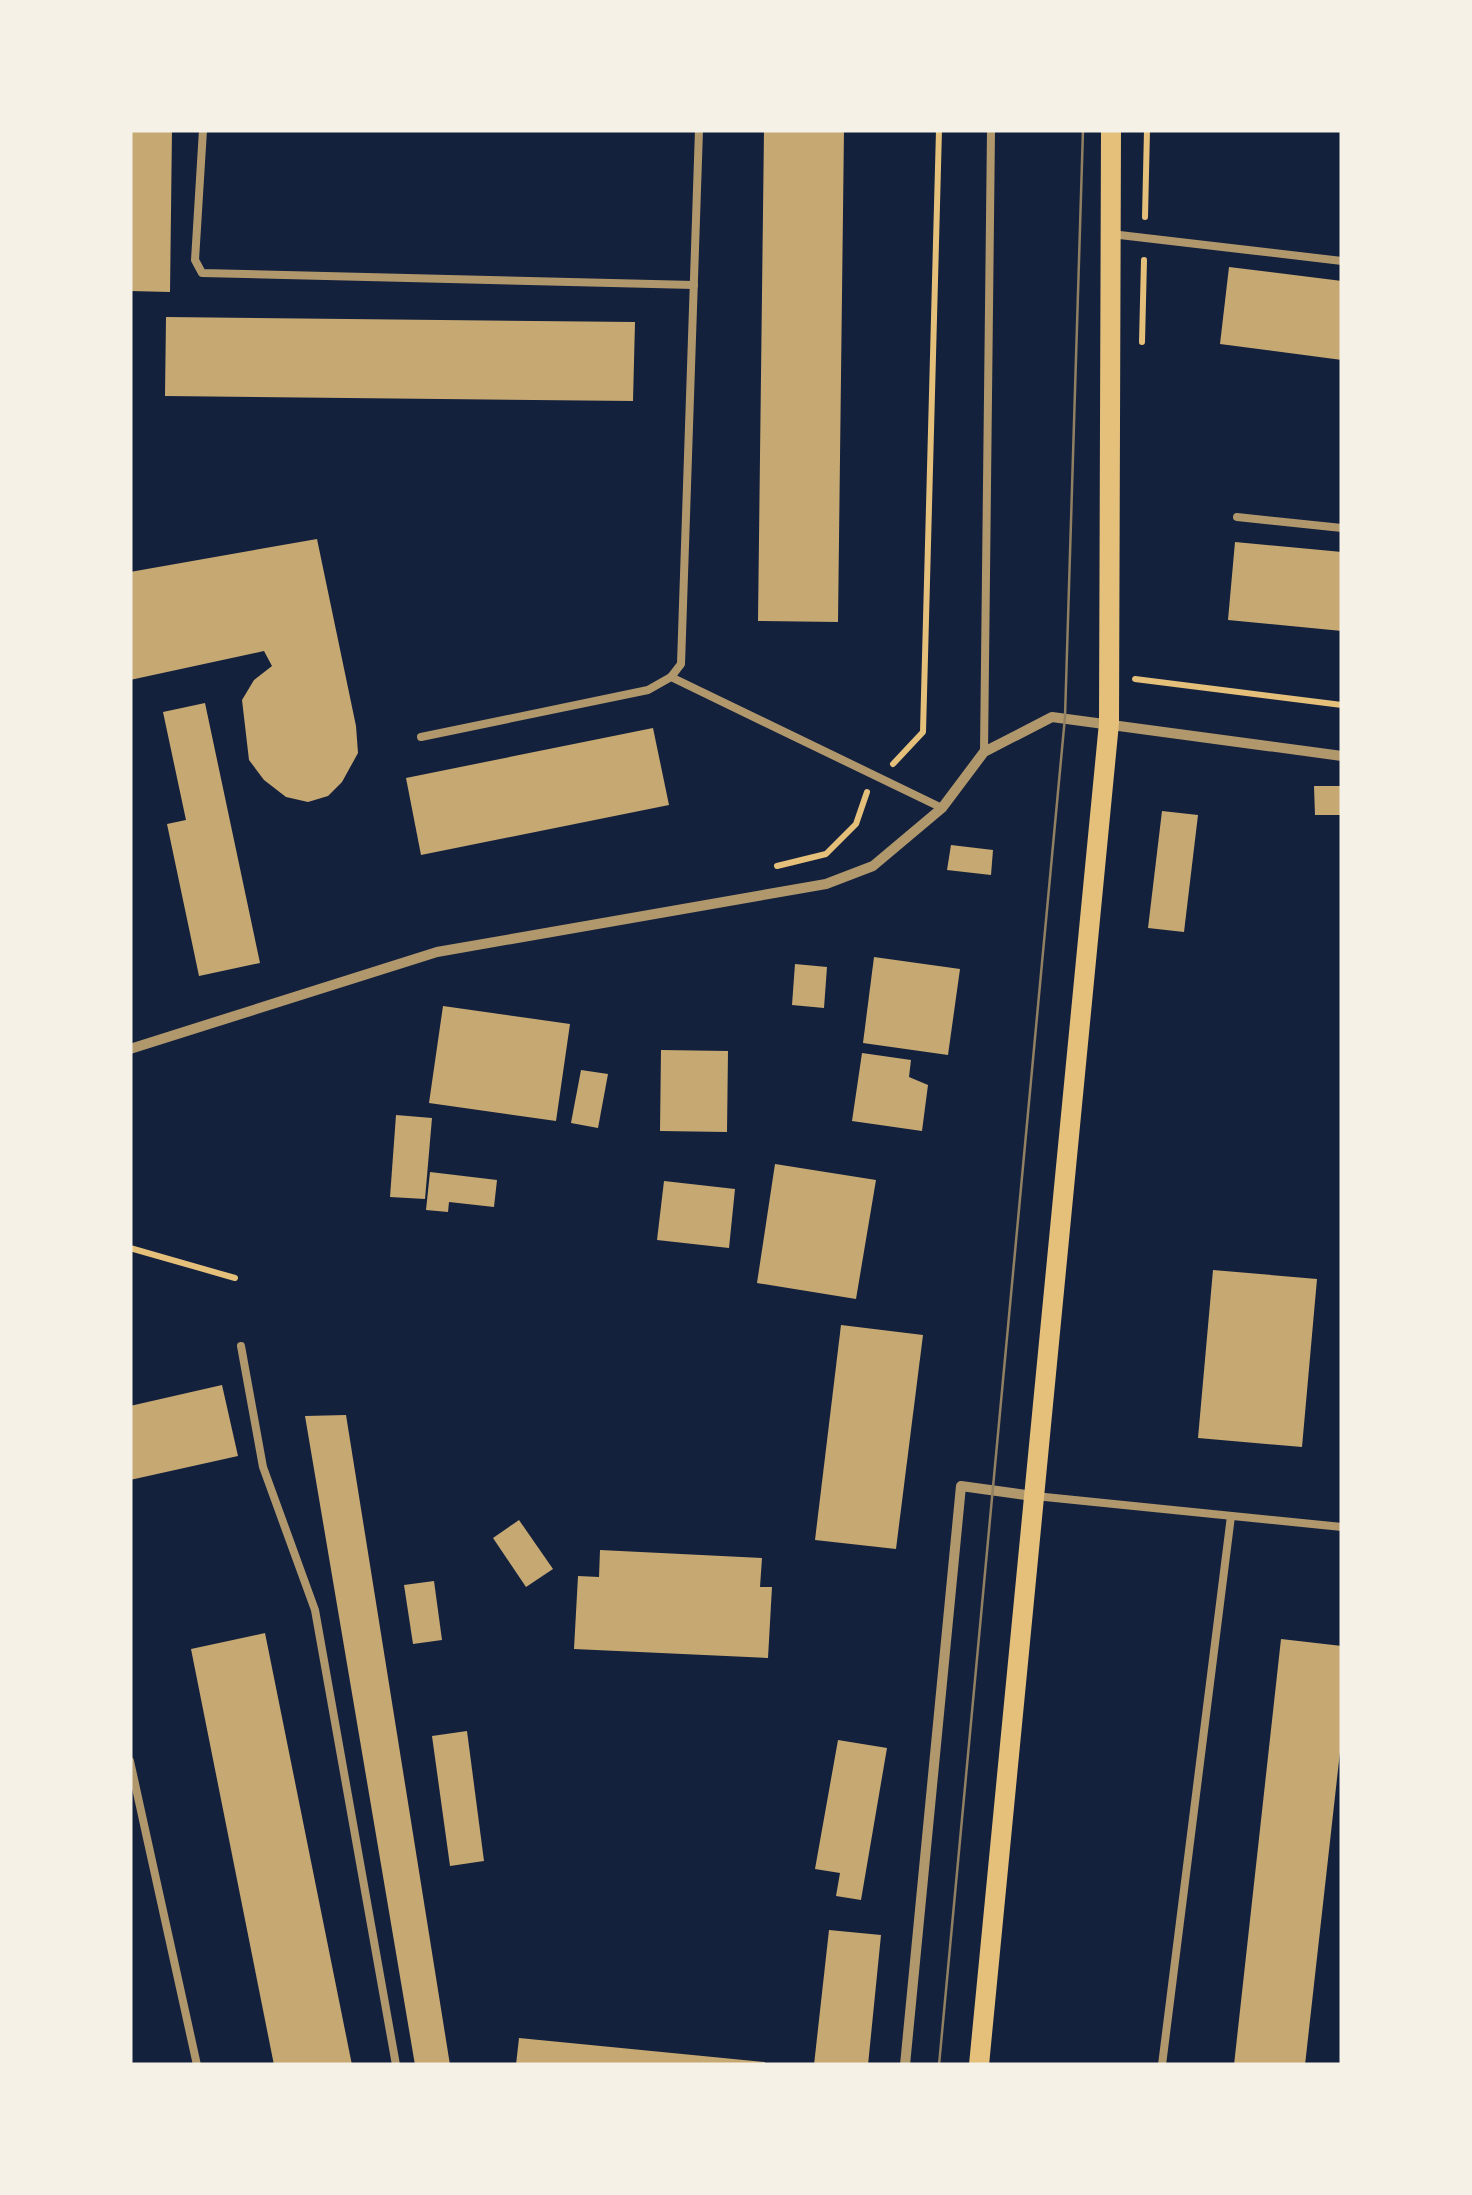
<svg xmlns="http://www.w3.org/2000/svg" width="1472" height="2195" font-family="'PT Sans Narrow',sans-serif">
<rect width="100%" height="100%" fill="#14213d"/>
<g fill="#c6a872">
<path d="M 130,130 L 172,130 L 170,292 L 130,291 Z"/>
<path d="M 764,130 L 844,130 L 838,622 L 758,621 Z"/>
<path d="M 1229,267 L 1342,281 L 1342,360 L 1220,344 Z"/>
<path d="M 166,317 L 635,322 L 633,401 L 165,396 Z"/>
<path d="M 317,539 L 356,726 L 358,753 L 342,782 L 328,796 L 308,802 L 286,797 L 264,780 L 249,760 L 242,700 L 254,680 L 272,666 L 264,651 L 130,680 L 130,572 Z"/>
<path d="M 1235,542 L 1342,552 L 1342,631 L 1228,620 Z"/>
<path d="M 205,703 L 260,963 L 199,976 L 167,824 L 186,820 L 163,712 Z"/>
<path d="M 653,728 L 669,805 L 421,855 L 406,778 Z"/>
<path d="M 1314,786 L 1342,786 L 1342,815 L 1315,815 Z"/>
<path d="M 1162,811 L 1198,815 L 1184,932 L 1148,928 Z"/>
<path d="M 951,845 L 993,850 L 991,875 L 947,870 Z"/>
<path d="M 874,957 L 960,969 L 948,1055 L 863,1043 Z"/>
<path d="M 795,964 L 827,967 L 824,1008 L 792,1005 Z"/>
<path d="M 443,1006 L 570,1024 L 556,1121 L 429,1103 Z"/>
<path d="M 661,1050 L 728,1051 L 727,1132 L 660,1131 Z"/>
<path d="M 862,1053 L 911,1060 L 909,1077 L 928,1085 L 922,1131 L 852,1121 Z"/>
<path d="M 581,1070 L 608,1074 L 598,1128 L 571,1123 Z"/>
<path d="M 396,1115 L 432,1118 L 425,1199 L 390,1197 Z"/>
<path d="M 775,1164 L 876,1180 L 856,1299 L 757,1283 Z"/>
<path d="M 430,1172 L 497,1180 L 494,1207 L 449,1202 L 448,1212 L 426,1210 Z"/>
<path d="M 664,1181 L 735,1189 L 729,1248 L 657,1240 Z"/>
<path d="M 1213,1270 L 1317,1279 L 1302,1447 L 1198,1438 Z"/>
<path d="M 841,1325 L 923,1335 L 896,1549 L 815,1540 Z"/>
<path d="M 222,1385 L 238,1456 L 130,1480 L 130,1406 Z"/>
<path d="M 346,1415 L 450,2065 L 415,2065 L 305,1416 Z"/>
<path d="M 519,1520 L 553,1569 L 526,1587 L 493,1538 Z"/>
<path d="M 600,1550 L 762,1558 L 760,1587 L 772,1587 L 768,1658 L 574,1649 L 578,1576 L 599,1577 Z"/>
<path d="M 434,1581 L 442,1640 L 413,1644 L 404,1585 Z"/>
<path d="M 265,1633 L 352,2065 L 274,2065 L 191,1649 Z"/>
<path d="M 1281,1639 L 1342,1646 L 1342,1734 L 1305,2065 L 1234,2065 Z"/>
<path d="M 467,1731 L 484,1861 L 450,1866 L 432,1736 Z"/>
<path d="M 838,1740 L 887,1748 L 861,1900 L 836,1896 L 840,1873 L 815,1869 Z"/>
<path d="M 829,1930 L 881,1935 L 868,2065 L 814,2065 Z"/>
<path d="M 519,2038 L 765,2062 L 765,2065 L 516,2065 Z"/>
</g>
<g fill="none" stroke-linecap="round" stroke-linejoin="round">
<g stroke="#e5c07b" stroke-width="6">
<path d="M 1145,217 L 1147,130"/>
<path d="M 1142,342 L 1144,260"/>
<path d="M 1135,679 L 1342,705"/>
<path d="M 893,764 L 923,732 L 939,130"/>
<path d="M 777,866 L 826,854 L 856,824 L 867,792"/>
<path d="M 130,1248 L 235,1278"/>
</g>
<g stroke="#b1986c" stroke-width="8">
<path d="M 203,130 L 195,260 L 202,273 L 694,285"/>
<path d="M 1111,234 L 1342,261"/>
<path d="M 1237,517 L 1342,528"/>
<path d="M 671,677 L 942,808"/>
<path d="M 421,737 L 648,690 L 671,677 L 681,664 L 699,130"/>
<path d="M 984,752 L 991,130"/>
<path d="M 241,1346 L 263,1467 L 315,1610 L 396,2065"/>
<path d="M 1035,1496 L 1342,1527"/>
<path d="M 130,1761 L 197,2065"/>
<path d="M 1162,2065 L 1231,1516"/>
</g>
<g stroke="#b1986c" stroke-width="10">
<path d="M 130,1049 L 437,952 L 826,884 L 873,866 L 942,808 L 984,752 L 1052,717 L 1342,756"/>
<path d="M 905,2065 L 961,1486 L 1033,1496"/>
</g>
<path stroke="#e5c07b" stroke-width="20" d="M 979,2065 L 1109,723 L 1111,130"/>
<path stroke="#918062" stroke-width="2.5" d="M 939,2065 L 1065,717 L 1083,130"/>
</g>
<rect width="1472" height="2195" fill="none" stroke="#f6f1e7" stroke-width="265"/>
</svg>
